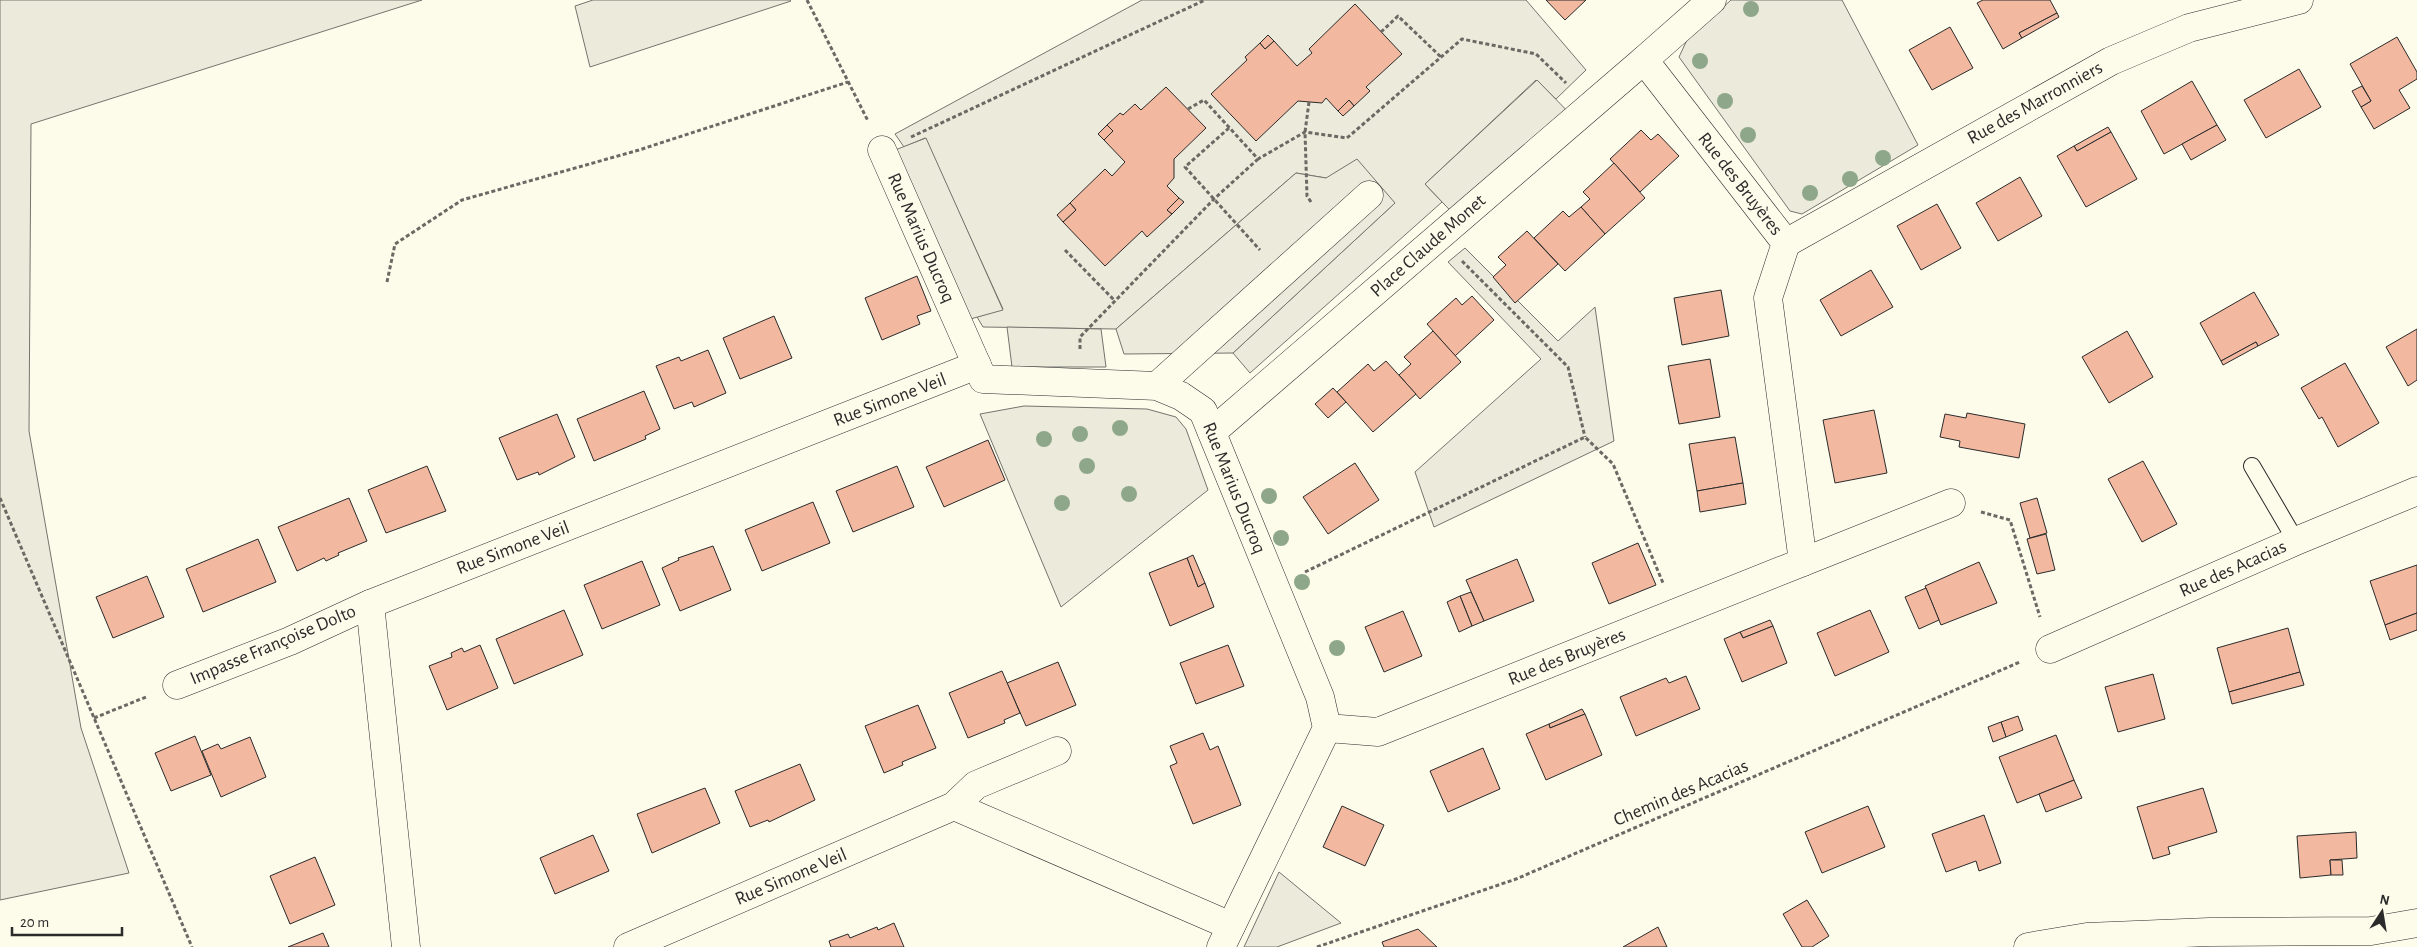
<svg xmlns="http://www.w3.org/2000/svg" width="2417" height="947" font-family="'Alegreya Sans',sans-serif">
<rect width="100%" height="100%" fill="#fdfbea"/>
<g fill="#ecebdb" stroke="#74746e">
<path d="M 0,0 L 422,0 L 31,124 L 29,431 L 81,728 L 129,873 L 0,900 Z"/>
<path d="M 1142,0 L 1526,0 L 1586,70 L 1556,99 L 1536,80 L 1425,184 L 1442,202 L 1250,373 L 1233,353 L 1395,203 L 1326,178 L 1296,173 L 1116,329 L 983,327 L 977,317 L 1003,309 L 925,138 L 904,147 L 895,134 Z"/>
<path d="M 1731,0 L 1842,0 L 1918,145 L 1802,214 L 1790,211 L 1679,57 L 1687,40 Z"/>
<path d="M 1465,248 L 1558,341 L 1595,307 L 1614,441 L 1434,527 L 1415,472 L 1541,359 L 1448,262 Z"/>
<path d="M 1024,406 L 1147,409 L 1176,417 L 1186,429 L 1208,490 L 1061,607 L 980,414 Z"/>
<path d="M 1279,872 L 1341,923 L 1277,947 L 1244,947 Z"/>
</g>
<g fill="#eceadb" stroke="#74746e">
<path d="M 593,0 L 790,0 L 791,1 L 590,67 L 575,6 Z"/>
<path d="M 1537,80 L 1582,126 L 1464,225 L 1425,184 Z"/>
<path d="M 926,138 L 1003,310 L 945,326 L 877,157 Z"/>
<path d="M 1357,159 L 1395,203 L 1233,353 L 1124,354 L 1116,329 L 1296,173 L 1326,178 Z"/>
<path d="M 1007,327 L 1101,329 L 1106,367 L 1012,367 Z"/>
</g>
<g fill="#f2b8a0" stroke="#2b2b2b">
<path d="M 1546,0 L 1586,0 L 1565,20 Z"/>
<path d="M 1983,0 L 2050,0 L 2057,13 L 2019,33 L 2022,38 L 2003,49 L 1977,3 Z"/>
<path d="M 1355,4 L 1402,54 L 1366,87 L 1370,91 L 1354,106 L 1349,100 L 1338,111 L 1326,98 L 1322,103 L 1298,101 L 1256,141 L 1211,94 L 1247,60 L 1245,57 L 1260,43 L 1265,49 L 1274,41 L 1297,66 L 1312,53 L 1309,49 Z"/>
<path d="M 2057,13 L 2059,17 L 2022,38 L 2019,33 Z"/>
<path d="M 1950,27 L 1973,68 L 1932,90 L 1909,50 Z"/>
<path d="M 1268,35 L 1274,41 L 1265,49 L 1260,43 Z"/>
<path d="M 2397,37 L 2417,72 L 2417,79 L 2399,90 L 2410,108 L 2374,129 L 2361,107 L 2371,101 L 2350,64 Z"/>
<path d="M 2299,69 L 2321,107 L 2266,138 L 2244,100 Z"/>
<path d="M 2192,81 L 2217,125 L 2164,154 L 2141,111 Z"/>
<path d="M 2362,86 L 2371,101 L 2361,107 L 2352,91 Z"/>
<path d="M 1166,87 L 1206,128 L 1174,159 L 1174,178 L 1167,186 L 1179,198 L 1167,210 L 1172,214 L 1147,237 L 1142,231 L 1105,266 L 1063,222 L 1076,210 L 1070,203 L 1105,169 L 1112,176 L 1125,162 L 1104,140 L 1113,131 L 1107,125 L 1120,113 L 1123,115 L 1135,104 L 1141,110 Z"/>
<path d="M 1349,100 L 1354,106 L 1343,116 L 1338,111 Z"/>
<path d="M 1107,125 L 1113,131 L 1104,140 L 1098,134 Z"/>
<path d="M 2217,125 L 2226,140 L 2191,160 L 2182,144 Z"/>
<path d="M 2108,127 L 2111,132 L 2077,151 L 2074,146 Z"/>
<path d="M 1641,130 L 1651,140 L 1658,134 L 1679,156 L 1640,192 L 1610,159 Z"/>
<path d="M 2111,132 L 2137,179 L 2086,207 L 2057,156 L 2074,146 L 2077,151 Z"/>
<path d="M 1614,163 L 1645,198 L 1605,234 L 1581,207 L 1590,199 L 1583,192 Z"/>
<path d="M 2020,177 L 2042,216 L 1998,241 L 1976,203 Z"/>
<path d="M 1179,198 L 1184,202 L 1172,214 L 1167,210 Z"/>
<path d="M 1070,203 L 1076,210 L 1063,222 L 1057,215 Z"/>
<path d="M 1937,204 L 1961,248 L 1921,270 L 1897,226 Z"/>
<path d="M 1581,207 L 1605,234 L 1565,271 L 1534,238 L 1563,211 L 1569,217 Z"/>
<path d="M 1527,231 L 1558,264 L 1515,303 L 1493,277 L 1506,265 L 1498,257 Z"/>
<path d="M 1871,270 L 1893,307 L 1841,336 L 1820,300 Z"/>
<path d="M 917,276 L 931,311 L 917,316 L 920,324 L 882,340 L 865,298 Z"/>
<path d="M 1721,290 L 1729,336 L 1682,345 L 1674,298 Z"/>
<path d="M 2254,292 L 2279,335 L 2258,346 L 2256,342 L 2221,361 L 2200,323 Z"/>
<path d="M 1472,296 L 1494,320 L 1455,356 L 1427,324 L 1456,298 L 1462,305 Z"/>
<path d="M 774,316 L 792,358 L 740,379 L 723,338 Z"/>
<path d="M 2417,329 L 2417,380 L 2408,386 L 2386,347 Z"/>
<path d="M 1433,331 L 1461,362 L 1420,399 L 1399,375 L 1411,364 L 1404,357 Z"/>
<path d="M 2127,331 L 2153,377 L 2109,403 L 2082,357 Z"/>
<path d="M 2256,342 L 2258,346 L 2223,365 L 2221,361 Z"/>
<path d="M 708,350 L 726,393 L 694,407 L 692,402 L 674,409 L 656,366 L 679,357 L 681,361 Z"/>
<path d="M 1710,359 L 1720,417 L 1679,424 L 1668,366 Z"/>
<path d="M 1386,361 L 1416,394 L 1373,432 L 1337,392 L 1368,364 L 1374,371 Z"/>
<path d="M 2345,363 L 2379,423 L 2338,447 L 2322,417 L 2319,419 L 2301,388 Z"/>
<path d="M 1333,388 L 1346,402 L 1328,418 L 1315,404 Z"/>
<path d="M 644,391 L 660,429 L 645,436 L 646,439 L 594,461 L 577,419 Z"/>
<path d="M 1874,410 L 1887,473 L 1835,483 L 1823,420 Z"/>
<path d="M 1967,413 L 2025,424 L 2019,458 L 1959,447 L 1960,441 L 1940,437 L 1945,414 L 1966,418 Z"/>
<path d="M 557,414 L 575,457 L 539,475 L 538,472 L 517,480 L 499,438 Z"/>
<path d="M 1735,437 L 1743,483 L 1697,491 L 1689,444 Z"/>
<path d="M 988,440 L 1005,480 L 944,507 L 926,467 Z"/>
<path d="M 2143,461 L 2177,524 L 2142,542 L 2108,479 Z"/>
<path d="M 1355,463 L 1379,500 L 1328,534 L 1303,497 Z"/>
<path d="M 427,466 L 446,511 L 386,533 L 368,490 Z"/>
<path d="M 897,466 L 914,507 L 853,532 L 836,491 Z"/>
<path d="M 1743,483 L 1746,504 L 1700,512 L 1697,491 Z"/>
<path d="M 349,498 L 367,541 L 338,553 L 339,555 L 326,561 L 324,558 L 297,571 L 278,527 Z"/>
<path d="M 2037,498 L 2047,533 L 2030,538 L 2020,503 Z"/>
<path d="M 813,502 L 830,543 L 762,571 L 745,530 Z"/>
<path d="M 2046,534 L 2055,570 L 2037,574 L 2027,539 Z"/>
<path d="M 258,539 L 276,582 L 203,612 L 186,569 Z"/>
<path d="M 1638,543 L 1656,585 L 1609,604 L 1592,563 Z"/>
<path d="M 713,546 L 731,590 L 680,611 L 662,568 L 679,560 L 678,558 Z"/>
<path d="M 1193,555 L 1205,583 L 1198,587 L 1187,558 Z"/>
<path d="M 1187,558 L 1198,587 L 1205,583 L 1214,607 L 1170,626 L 1149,573 Z"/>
<path d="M 1517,559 L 1534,601 L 1484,621 L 1466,580 Z"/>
<path d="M 642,561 L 660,605 L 602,629 L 584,585 Z"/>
<path d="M 1979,562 L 1997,603 L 1941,625 L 1925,586 Z"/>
<path d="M 2417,565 L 2417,613 L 2385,625 L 2370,581 Z"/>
<path d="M 147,576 L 164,617 L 113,638 L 96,597 Z"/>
<path d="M 1926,588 L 1939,620 L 1919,629 L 1905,597 Z"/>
<path d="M 1471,592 L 1484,621 L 1472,626 L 1460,596 Z"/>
<path d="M 1460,596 L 1472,626 L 1459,632 L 1447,602 Z"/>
<path d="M 564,610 L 583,655 L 514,684 L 496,639 Z"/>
<path d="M 1870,610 L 1889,652 L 1835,676 L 1817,633 Z"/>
<path d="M 1403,611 L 1422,656 L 1384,672 L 1365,627 Z"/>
<path d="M 2417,613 L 2417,630 L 2390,640 L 2385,625 Z"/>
<path d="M 1770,620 L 1773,626 L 1743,638 L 1740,632 Z"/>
<path d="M 1773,626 L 1787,663 L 1742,682 L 1724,639 L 1740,632 L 1743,638 Z"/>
<path d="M 2288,628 L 2300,672 L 2229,692 L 2217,648 Z"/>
<path d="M 480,645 L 498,688 L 447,710 L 429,666 L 452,657 L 451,653 L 462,648 L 464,652 Z"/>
<path d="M 1228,645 L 1244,686 L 1196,704 L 1180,663 Z"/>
<path d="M 1058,662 L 1076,705 L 1026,726 L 1007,683 Z"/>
<path d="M 1002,671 L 1020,713 L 1004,720 L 1005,723 L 968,738 L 949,693 Z"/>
<path d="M 2300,672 L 2304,685 L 2232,704 L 2229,692 Z"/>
<path d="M 2153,674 L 2165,719 L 2118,732 L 2105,687 Z"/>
<path d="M 1686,676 L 1700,709 L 1636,736 L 1620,697 L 1666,678 L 1669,683 Z"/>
<path d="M 918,705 L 936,748 L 902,762 L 903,765 L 884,773 L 865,726 Z"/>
<path d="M 1582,709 L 1585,714 L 1550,728 L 1549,724 Z"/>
<path d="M 1585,714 L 1602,755 L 1546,780 L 1526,734 L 1549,724 L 1550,728 Z"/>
<path d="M 2018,716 L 2023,730 L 2006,737 L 2001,722 Z"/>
<path d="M 2001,722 L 2006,737 L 1993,742 L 1988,727 Z"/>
<path d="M 1203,733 L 1210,750 L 1218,746 L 1241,805 L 1193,824 L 1170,766 L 1177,763 L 1170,746 Z"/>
<path d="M 2056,735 L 2074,780 L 2017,803 L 1999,757 Z"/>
<path d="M 195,736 L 211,775 L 171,791 L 155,753 Z"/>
<path d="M 250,737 L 266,777 L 221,797 L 202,751 L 218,744 L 221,749 Z"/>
<path d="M 1483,748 L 1500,789 L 1448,812 L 1430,771 Z"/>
<path d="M 800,764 L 815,800 L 769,822 L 768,820 L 750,827 L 735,791 Z"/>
<path d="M 2074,780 L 2082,798 L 2046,812 L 2039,794 Z"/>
<path d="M 705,788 L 720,823 L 652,853 L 637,814 Z"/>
<path d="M 2203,788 L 2217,832 L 2168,847 L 2170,854 L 2153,859 L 2137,807 Z"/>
<path d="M 1342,806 L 1384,825 L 1365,866 L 1323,847 Z"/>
<path d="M 1868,806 L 1885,847 L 1822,873 L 1805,832 Z"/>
<path d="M 1984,815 L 2001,863 L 1979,871 L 1976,861 L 1946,872 L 1932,834 Z"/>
<path d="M 2356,832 L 2357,858 L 2330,860 L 2331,875 L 2300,878 L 2297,836 Z"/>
<path d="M 593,835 L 609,871 L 555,894 L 540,858 Z"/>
<path d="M 315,857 L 335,905 L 290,924 L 270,876 Z"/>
<path d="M 2330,860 L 2342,860 L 2343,875 L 2331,875 Z"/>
<path d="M 1807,900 L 1829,936 L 1812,947 L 1802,947 L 1783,914 Z"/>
<path d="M 894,923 L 904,947 L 831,947 L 829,941 L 848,934 L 850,938 L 877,927 L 878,930 Z"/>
<path d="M 1658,927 L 1667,947 L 1623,947 Z"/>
<path d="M 1418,929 L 1437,947 L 1384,947 L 1382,942 Z"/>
<path d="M 323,933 L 329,947 L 288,947 Z"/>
</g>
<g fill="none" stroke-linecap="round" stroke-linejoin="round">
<defs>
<path id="lane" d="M 2252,466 L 2296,541"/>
<g id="street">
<path d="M 882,150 L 983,379 L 1157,386 L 1181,396 L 1203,411 L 1320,697 L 1327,728 L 1221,947"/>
<path d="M 1786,243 L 2111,61 L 2189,28 L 2299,0"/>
<path d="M 1157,386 L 1369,195"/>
<path d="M 1212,432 L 1644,60"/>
<path d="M 1803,562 L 1951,503"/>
<path d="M 2050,649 L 2296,541 L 2417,491"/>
<path d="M 177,685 L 290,641 L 370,604"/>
<path d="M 1327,728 L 1378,732 L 1803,562 L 1768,298 L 1786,243 L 1644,60 L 1712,0"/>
<path d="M 954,806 L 1231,926"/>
<path d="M 406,947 L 370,604 L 977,365"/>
<path d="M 628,947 L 954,806 L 976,785 L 1057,751"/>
<path d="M 2028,947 L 2087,937 L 2209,932 L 2371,931 L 2417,923"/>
</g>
</defs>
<use href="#lane" stroke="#2b2b2b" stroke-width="18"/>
<use href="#street" stroke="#2b2b2b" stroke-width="29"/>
<g stroke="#6a6964" stroke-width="3" stroke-dasharray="4 2.5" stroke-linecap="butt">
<path d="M 807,0 L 868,121"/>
<path d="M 1381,32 L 1398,16 L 1441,57"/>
<path d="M 1309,102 L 1305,132 L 1307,196 L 1311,202"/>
<path d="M 1188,109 L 1204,100 L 1258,159 L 1305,132 L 1347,138 L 1462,39 L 1536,54 L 1566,83"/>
<path d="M 1229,128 L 1185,167 L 1260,250"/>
<path d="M 911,137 L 1205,0"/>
<path d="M 1065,250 L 1115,301"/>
<path d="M 1462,261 L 1568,367 L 1585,437"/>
<path d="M 387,282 L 395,244 L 462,200 L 639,150 L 848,82"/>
<path d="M 1080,349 L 1080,337 L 1214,199 L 1258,159"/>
<path d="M 0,498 L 192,947"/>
<path d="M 1981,512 L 2010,520 L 2040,617"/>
<path d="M 1305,572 L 1585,437 L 1613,464 L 1663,583"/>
<path d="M 94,718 L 146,697"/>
<path d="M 1317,947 L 1516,879 L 2020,662"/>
</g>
<use href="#lane" stroke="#fdfbea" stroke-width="16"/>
<use href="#street" stroke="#fdfbea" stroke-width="28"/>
</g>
<g fill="#8ea78a">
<circle cx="1751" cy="9" r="8"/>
<circle cx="1700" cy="61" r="8"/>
<circle cx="1725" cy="101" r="8"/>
<circle cx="1748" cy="135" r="8"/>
<circle cx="1883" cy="158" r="8"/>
<circle cx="1850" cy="179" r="8"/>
<circle cx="1810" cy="193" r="8"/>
<circle cx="1120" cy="428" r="8"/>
<circle cx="1080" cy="434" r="8"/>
<circle cx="1044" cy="439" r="8"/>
<circle cx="1087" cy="466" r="8"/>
<circle cx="1129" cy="494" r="8"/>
<circle cx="1269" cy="496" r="8"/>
<circle cx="1062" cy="503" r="8"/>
<circle cx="1281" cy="538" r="8"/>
<circle cx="1302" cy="582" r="8"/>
<circle cx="1337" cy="648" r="8"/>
</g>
<g text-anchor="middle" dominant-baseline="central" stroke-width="4" stroke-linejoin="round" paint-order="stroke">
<g font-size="19" fill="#2b2b2b" stroke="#fdfbea">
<text transform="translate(2035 103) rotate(-29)">Rue des Marronniers</text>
<text transform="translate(1740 184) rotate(52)">Rue des Bruyères</text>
<text transform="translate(921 238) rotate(66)">Rue Marius Ducroq</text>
<text transform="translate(1428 246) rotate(-41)">Place Claude Monet</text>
<text transform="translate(890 400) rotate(-21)">Rue Simone Veil</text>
<text transform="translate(1234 488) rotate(68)">Rue Marius Ducroq</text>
<text transform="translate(513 548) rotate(-21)">Rue Simone Veil</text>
<text transform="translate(2233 569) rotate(-24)">Rue des Acacias</text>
<text transform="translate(273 645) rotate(-23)">Impasse Françoise Dolto</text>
<text transform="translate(1567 657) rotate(-22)">Rue des Bruyères</text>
<text transform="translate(1681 793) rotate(-23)">Chemin des Acacias</text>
<text transform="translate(791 877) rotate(-23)">Rue Simone Veil</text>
</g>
</g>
<g transform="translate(2382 912) rotate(12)" stroke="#fdfbea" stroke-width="4" paint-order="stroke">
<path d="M0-4L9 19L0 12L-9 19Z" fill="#2b2b2b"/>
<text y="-8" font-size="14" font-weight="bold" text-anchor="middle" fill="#2b2b2b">N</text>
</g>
<path d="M12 927v8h110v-8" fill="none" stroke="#2b2b2b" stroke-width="2.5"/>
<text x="20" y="927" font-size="15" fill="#2b2b2b" stroke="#fdfbea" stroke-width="4" paint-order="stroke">20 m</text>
</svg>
